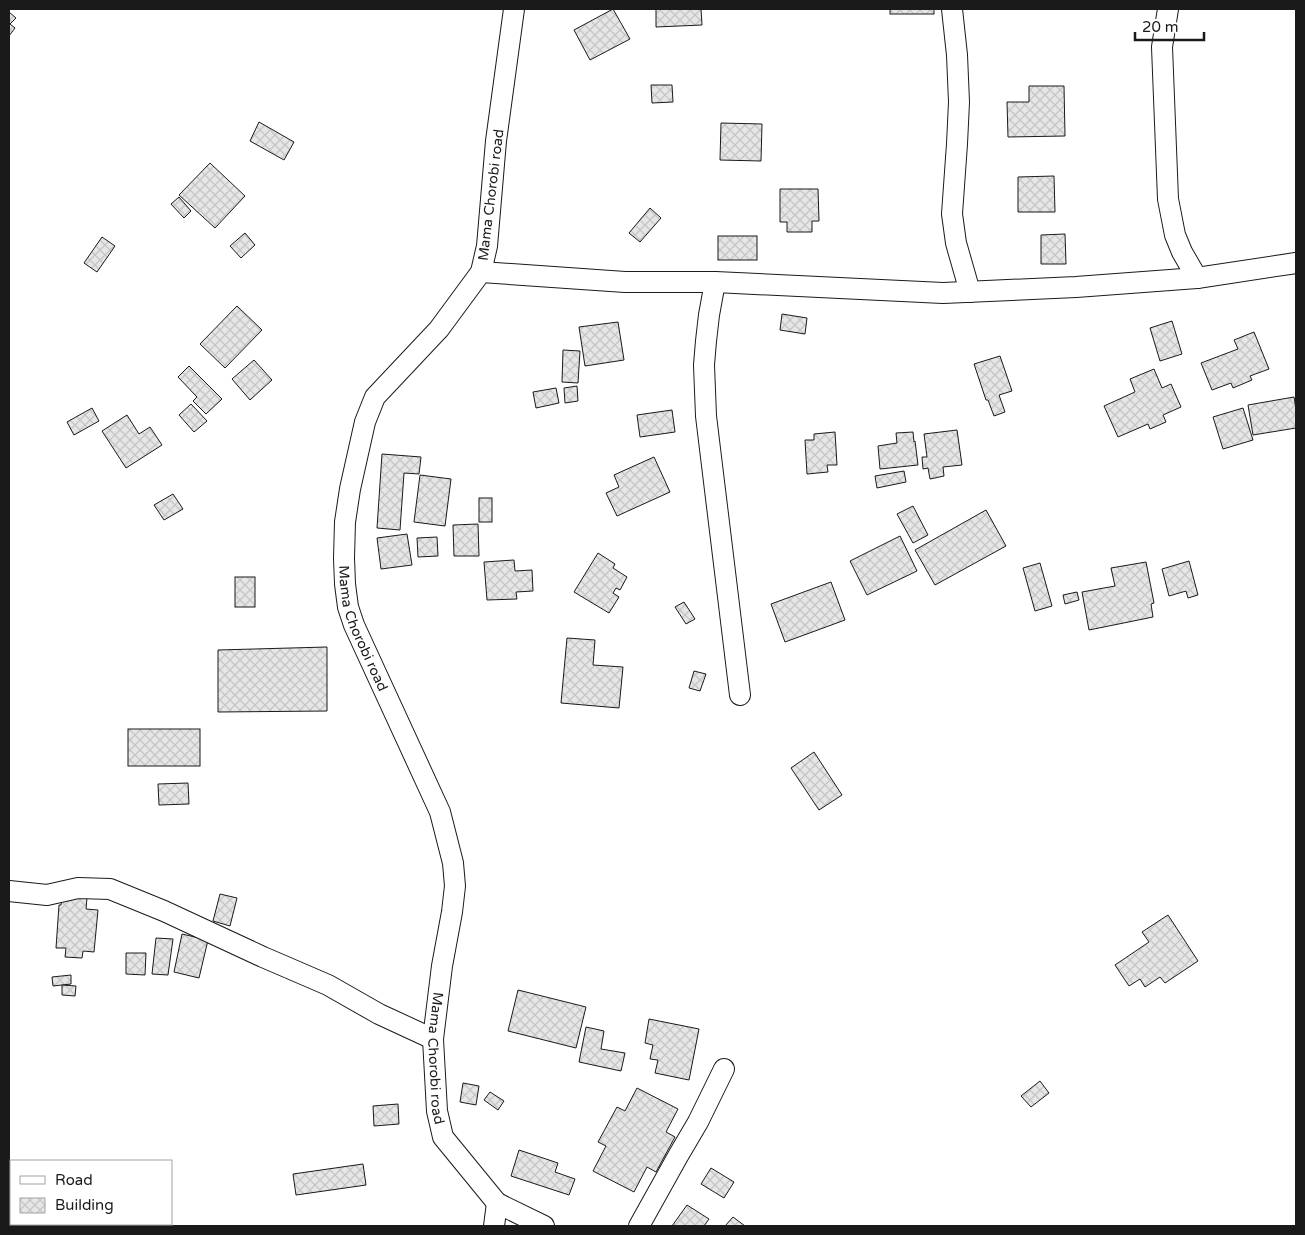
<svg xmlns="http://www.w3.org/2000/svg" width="1305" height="1235" font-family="'Varela Round',sans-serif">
<defs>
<pattern id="building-cross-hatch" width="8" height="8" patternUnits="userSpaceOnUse" patternTransform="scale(1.25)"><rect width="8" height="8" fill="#e6e6e6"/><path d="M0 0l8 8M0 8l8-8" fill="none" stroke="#c5c5c5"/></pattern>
</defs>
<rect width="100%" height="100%" fill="#fff"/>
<g fill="url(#building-cross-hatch)" stroke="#1a1a1a">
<path d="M 613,9 L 630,39 L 590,60 L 574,30 Z"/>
<path d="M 656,9 L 701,9 L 702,25 L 656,27 Z"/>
<rect x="890" y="9" width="44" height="5"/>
<path d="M 9,12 L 16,18 L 10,24 L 15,28 L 9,36 Z"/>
<path d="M 651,85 L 672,85 L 673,102 L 652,103 Z"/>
<path d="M 1029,86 L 1064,86 L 1065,136 L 1008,137 L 1007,102 L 1029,102 Z"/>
<path d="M 259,122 L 294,142 L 284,160 L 250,141 Z"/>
<path d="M 721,123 L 762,124 L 761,161 L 720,160 Z"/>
<path d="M 210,163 L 245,196 L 215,228 L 179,195 Z"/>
<path d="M 1054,176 L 1055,212 L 1018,212 L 1018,177 Z"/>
<path d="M 780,189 L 818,189 L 819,221 L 812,221 L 812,232 L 787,232 L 787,222 L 780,222 Z"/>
<path d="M 179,197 L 191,211 L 184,218 L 171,204 Z"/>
<path d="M 650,208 L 661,218 L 640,242 L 629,233 Z"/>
<path d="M 245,233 L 255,245 L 241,258 L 230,246 Z"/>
<path d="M 1065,234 L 1066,264 L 1041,264 L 1041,235 Z"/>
<rect x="718" y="236" width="39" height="24"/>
<path d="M 102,237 L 115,246 L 97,272 L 84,263 Z"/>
<path d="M 237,306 L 262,330 L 225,368 L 200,344 Z"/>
<path d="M 782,314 L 807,318 L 805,334 L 780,330 Z"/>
<path d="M 1172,321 L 1182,354 L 1160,361 L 1150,328 Z"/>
<path d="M 618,322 L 624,360 L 585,366 L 579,327 Z"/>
<path d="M 1254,332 L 1269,369 L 1250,376 L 1252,380 L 1233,388 L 1231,383 L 1212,390 L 1201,363 L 1238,349 L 1234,340 Z"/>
<path d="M 563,350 L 580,351 L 578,383 L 562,382 Z"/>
<path d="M 1000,356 L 1012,391 L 999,395 L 1005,412 L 994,416 L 988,400 L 986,400 L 974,364 Z"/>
<path d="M 254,360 L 272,380 L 250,400 L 232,379 Z"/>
<path d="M 189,366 L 222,399 L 206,414 L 193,401 L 197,397 L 178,377 Z"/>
<path d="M 1154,369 L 1162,388 L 1171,384 L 1181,407 L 1163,415 L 1166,422 L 1150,429 L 1148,424 L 1118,437 L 1104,406 L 1135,392 L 1130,379 Z"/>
<path d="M 577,386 L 578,401 L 565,403 L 564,388 Z"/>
<path d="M 556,388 L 559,403 L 536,408 L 533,392 Z"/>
<path d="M 1294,397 L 1296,409 L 1296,428 L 1253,435 L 1248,405 Z"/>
<path d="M 191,404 L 207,421 L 194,432 L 179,415 Z"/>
<path d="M 92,408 L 99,421 L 74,435 L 67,422 Z"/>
<path d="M 1243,408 L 1253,440 L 1223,449 L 1213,417 Z"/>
<path d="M 672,410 L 675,432 L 640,437 L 637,415 Z"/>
<path d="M 127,415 L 139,434 L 150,427 L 162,445 L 126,468 L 102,431 Z"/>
<path d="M 957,430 L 962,465 L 943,467 L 944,476 L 930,479 L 928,468 L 923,469 L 922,457 L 927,457 L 924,434 Z"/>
<path d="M 835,432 L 837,465 L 827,465 L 828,472 L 807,474 L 805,440 L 814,440 L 814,434 Z"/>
<path d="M 913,432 L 914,442 L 915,441 L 918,465 L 880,469 L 878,446 L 897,443 L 896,433 Z"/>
<path d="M 382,454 L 421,457 L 419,474 L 404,473 L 400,530 L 377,528 Z"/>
<path d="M 654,457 L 670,492 L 617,516 L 606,493 L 619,487 L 614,475 Z"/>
<path d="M 904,471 L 906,482 L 877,488 L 875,476 Z"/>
<path d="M 420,475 L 451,479 L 445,526 L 414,522 Z"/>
<path d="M 173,494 L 183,509 L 164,520 L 154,505 Z"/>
<rect x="479" y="498" width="13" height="24"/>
<path d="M 913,506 L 928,535 L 913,543 L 897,514 Z"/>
<path d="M 986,510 L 1006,546 L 935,585 L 915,550 Z"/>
<path d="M 478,524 L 479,556 L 454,556 L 453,525 Z"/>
<path d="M 407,534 L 412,565 L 381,569 L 377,538 Z"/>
<path d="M 900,536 L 917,571 L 867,595 L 850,561 Z"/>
<path d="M 437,537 L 438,556 L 418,557 L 417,538 Z"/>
<path d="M 598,553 L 615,564 L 613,568 L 627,577 L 620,590 L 616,588 L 613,593 L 619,597 L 609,613 L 574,592 Z"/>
<path d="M 514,560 L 515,571 L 532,570 L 533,591 L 516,592 L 517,599 L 487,600 L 484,562 Z"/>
<path d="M 1189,561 L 1198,595 L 1188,598 L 1186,591 L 1169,596 L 1162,569 Z"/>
<path d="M 1146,562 L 1154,603 L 1151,604 L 1153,617 L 1089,630 L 1082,592 L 1115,586 L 1111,568 Z"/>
<path d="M 1040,563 L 1052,606 L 1035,611 L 1023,568 Z"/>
<rect x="235" y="577" width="20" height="30"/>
<path d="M 831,582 L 845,620 L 785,642 L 771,604 Z"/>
<path d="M 1077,592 L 1079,600 L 1065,604 L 1063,595 Z"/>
<path d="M 684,602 L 695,619 L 686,624 L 675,607 Z"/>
<path d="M 567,638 L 595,640 L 593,665 L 623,667 L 619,708 L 561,703 Z"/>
<path d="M 327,647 L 327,711 L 218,712 L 218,650 Z"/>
<path d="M 694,671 L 706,674 L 700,691 L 689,688 Z"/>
<rect x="128" y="729" width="72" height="37"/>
<path d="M 814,752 L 842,795 L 819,810 L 791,768 Z"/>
<path d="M 188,783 L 189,804 L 159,805 L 158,784 Z"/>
<path d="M 220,894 L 237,898 L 230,926 L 213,921 Z"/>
<path d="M 62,897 L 87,898 L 86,909 L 98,910 L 94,952 L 83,951 L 82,958 L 65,957 L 66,948 L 56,948 L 59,905 L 61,905 Z"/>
<path d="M 1168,915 L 1198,961 L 1165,983 L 1160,977 L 1145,987 L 1140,979 L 1129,986 L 1115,965 L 1149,942 L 1142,932 Z"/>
<path d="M 182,934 L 208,940 L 199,978 L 174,972 Z"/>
<path d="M 156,938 L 173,939 L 168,975 L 152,974 Z"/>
<path d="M 126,953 L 146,953 L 145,975 L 126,974 Z"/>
<path d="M 71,975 L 71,984 L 53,986 L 52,977 Z"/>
<path d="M 62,985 L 76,986 L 75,996 L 62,995 Z"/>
<path d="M 518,990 L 586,1007 L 576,1048 L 508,1031 Z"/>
<path d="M 649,1019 L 699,1029 L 689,1080 L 655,1073 L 658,1060 L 650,1059 L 653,1045 L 645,1043 Z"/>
<path d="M 586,1027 L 604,1031 L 601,1049 L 625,1053 L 621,1071 L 579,1062 Z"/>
<path d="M 1040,1081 L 1049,1093 L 1031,1107 L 1021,1096 Z"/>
<path d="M 463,1083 L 479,1086 L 476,1105 L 460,1102 Z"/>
<path d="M 637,1088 L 678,1109 L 666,1132 L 675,1137 L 656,1172 L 647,1167 L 634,1192 L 593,1171 L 606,1146 L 598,1142 L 617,1107 L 625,1111 Z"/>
<path d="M 490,1092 L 504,1101 L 498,1110 L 484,1100 Z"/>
<path d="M 398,1104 L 399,1124 L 374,1126 L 373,1106 Z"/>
<path d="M 519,1150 L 558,1163 L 555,1172 L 575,1179 L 569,1195 L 511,1176 Z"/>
<path d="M 363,1164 L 366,1185 L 296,1195 L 293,1174 Z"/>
<path d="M 711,1168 L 734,1182 L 724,1198 L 701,1184 Z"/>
<path d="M 687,1205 L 709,1219 L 704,1226 L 672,1226 Z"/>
<path d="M 733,1217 L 745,1226 L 725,1226 Z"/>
</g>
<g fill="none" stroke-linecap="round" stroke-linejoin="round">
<defs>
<g id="street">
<path id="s1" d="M 514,9 L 496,141 L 487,246 L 481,272 L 439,329 L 375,397 L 365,422 L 350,489 L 345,522 L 344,558 L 345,584 L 348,607 L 354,625 L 440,812 L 453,863 L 455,886 L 452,912 L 442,966 L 433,1039 L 437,1111 L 443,1137 L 497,1203 L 544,1226"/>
<path d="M 952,9 L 957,55 L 959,102 L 957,144 L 952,214 L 956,243 L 970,292"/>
<path d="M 1168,9 L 1162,47 L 1168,199 L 1175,235 L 1182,252 L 1197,278"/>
<path d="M 481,272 L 625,282 L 715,282 L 943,293 L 1076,287 L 1197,278 L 1296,263"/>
<path d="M 715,282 L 709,315 L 706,341 L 704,365 L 706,416 L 740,695"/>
<path d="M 9,891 L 47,895 L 78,888 L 110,889 L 164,911 L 263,957 L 328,985 L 379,1014 L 433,1039"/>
<path d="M 494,1226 L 497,1203"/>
<path d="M 639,1226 L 678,1156 L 698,1122 L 724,1069"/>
</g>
</defs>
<use href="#street" stroke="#1a1a1a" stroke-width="22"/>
<use href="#street" stroke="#fff" stroke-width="20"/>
</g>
<g text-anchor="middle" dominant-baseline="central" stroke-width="4" stroke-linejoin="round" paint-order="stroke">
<g font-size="14" fill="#1a1a1a" stroke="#fff">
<text transform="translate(491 195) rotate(-83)">Mama Chorobi road</text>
<text stroke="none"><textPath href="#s1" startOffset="668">Mama Chorobi road</textPath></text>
<text stroke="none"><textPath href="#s1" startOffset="1118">Mama Chorobi road</textPath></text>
</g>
</g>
<rect width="1305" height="1235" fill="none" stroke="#1a1a1a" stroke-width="20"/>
<rect x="10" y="1160" width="162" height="65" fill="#ffffff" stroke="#a3a3a3"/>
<rect x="20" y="1176" width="25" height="8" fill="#ffffff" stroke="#a3a3a3"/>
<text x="55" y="1185" font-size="15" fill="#1a1a1a">Road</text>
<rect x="20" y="1198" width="25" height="15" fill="url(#building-cross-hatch)" stroke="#a3a3a3"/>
<text x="55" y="1210" font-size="15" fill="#1a1a1a">Building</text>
<path d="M1135 32v8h69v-8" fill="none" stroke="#1a1a1a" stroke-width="2.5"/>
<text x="1142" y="32" font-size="15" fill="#1a1a1a" stroke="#ffffff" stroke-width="4" paint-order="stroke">20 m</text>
</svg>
